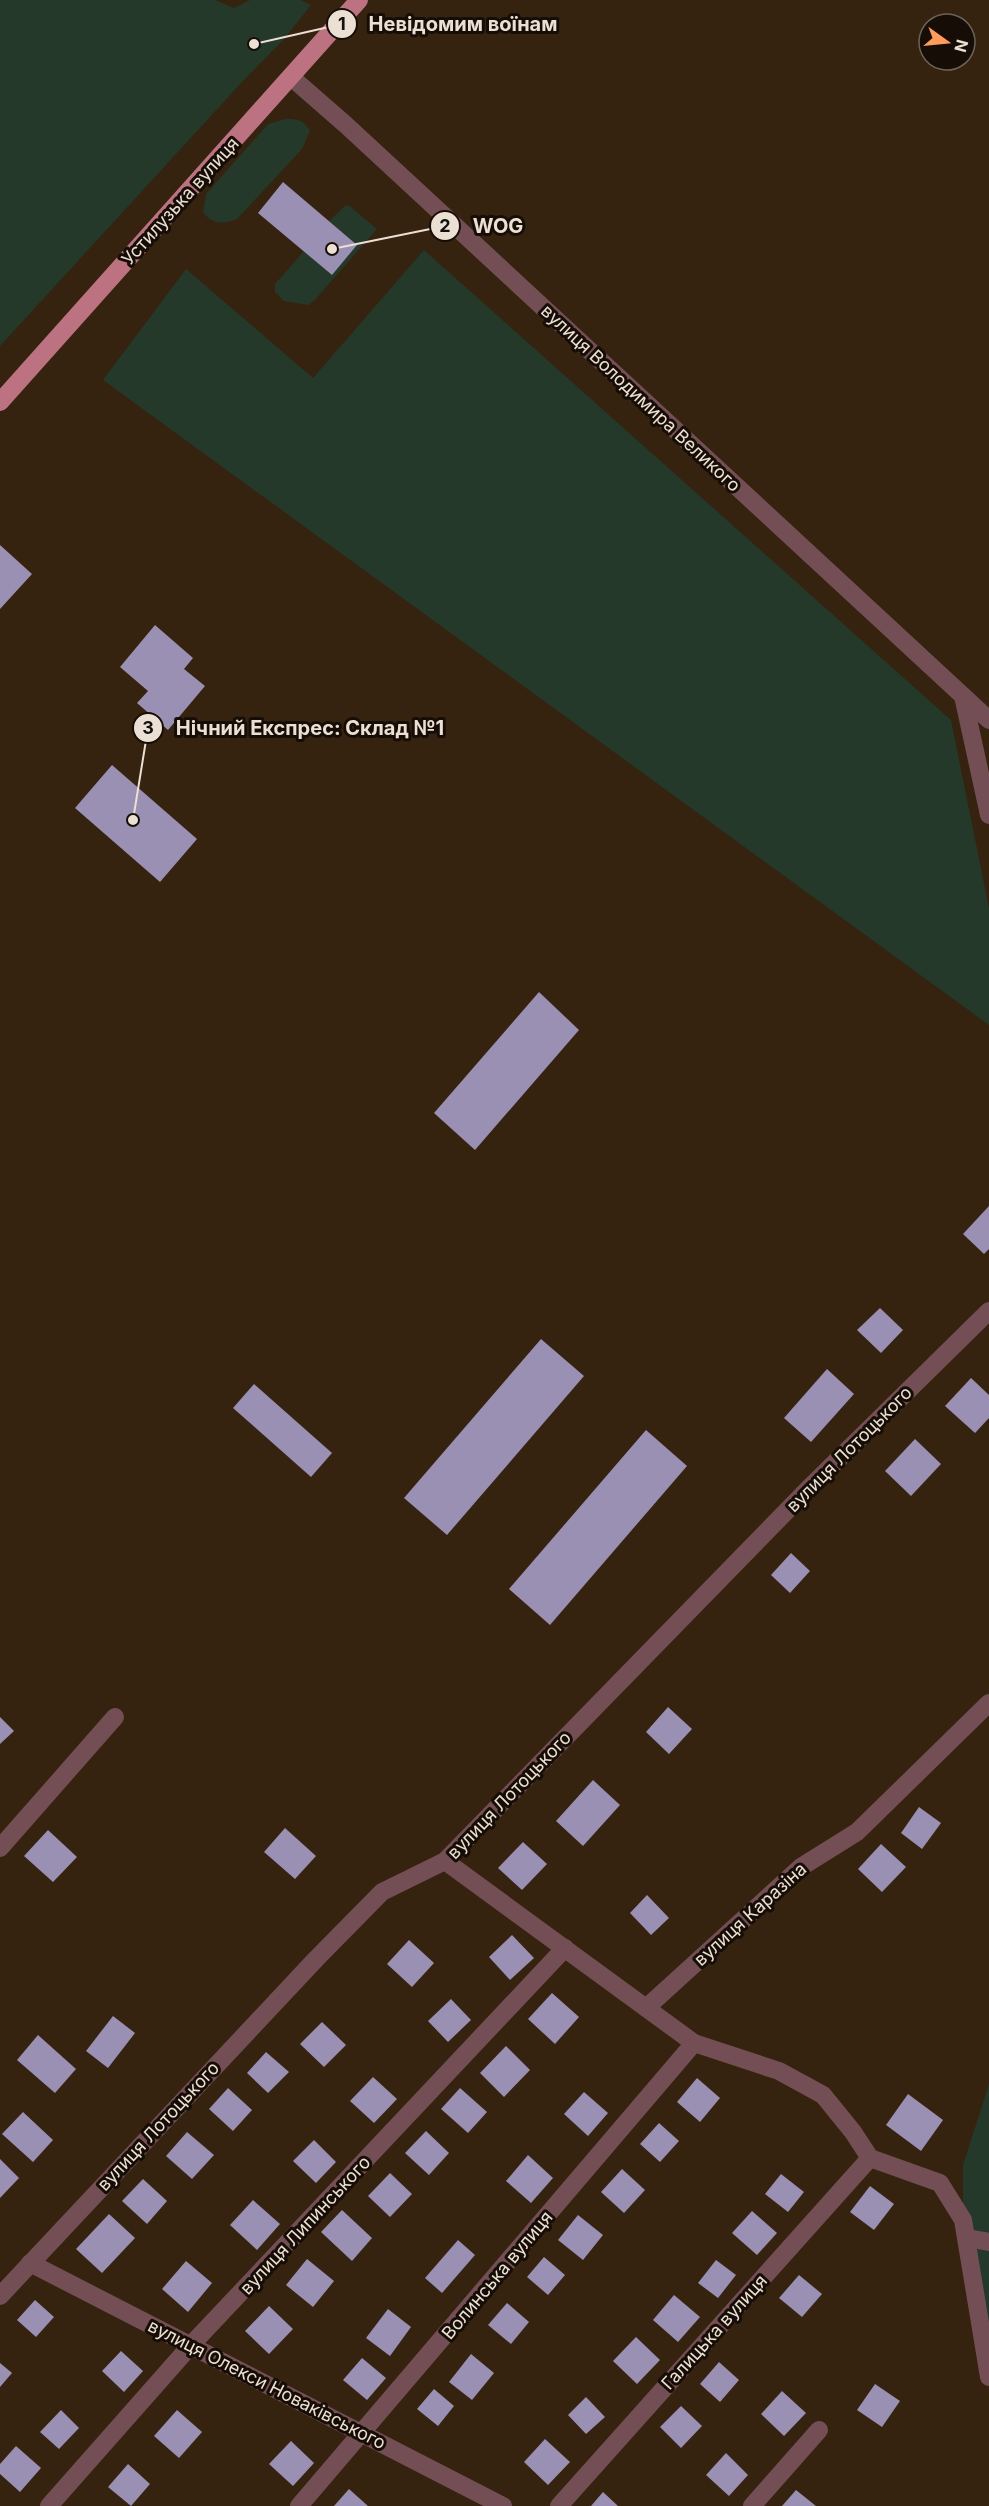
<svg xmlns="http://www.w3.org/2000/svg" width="989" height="2506" font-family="Inter,sans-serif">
<rect width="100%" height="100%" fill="#35220f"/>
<g fill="#24392a">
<path d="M 0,0 L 215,0 L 234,8 L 250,0 L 300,0 L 311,5 L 284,39 L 242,82 L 0,346 Z"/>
<path d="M 285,119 C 296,119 304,119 310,131 L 302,149 L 237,219 C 224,224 212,225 203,212 L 206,194 L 254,140 L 268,124 Z"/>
<path d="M 346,205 L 351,207 L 377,229 L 314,301 L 308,305 L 284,301 L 275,292 L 275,284 L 304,251 L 332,275 L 357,245 L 329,221 Z"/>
<path d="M 424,250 L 951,720 L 989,908 L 989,1025 L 103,380 L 186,269 L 313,378 Z"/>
<path d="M 989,2084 L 989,2377 L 963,2220 L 963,2165 Z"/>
</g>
<g fill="#9a90b4">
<path d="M 283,182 L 357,245 L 332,275 L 258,213 Z"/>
<path d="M 0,545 L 32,574 L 0,609 Z"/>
<path d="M 155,625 L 193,658 L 184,669 L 205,686 L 168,730 L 137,703 L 148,691 L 120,667 Z"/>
<path d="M 112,765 L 197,839 L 160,882 L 75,808 Z"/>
<path d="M 539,992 L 579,1030 L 475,1150 L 434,1113 Z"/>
<path d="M 989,1206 L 989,1249 L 984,1254 L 963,1234 Z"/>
<path d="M 880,1308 L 903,1330 L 881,1353 L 857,1330 Z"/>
<path d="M 541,1339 L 584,1376 L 447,1535 L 404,1498 Z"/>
<path d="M 827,1369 L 854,1394 L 811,1442 L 784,1418 Z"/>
<path d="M 971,1378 L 989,1395 L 989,1418 L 975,1433 L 945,1406 Z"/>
<path d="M 254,1384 L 332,1453 L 311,1477 L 233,1408 Z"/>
<path d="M 646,1430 L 687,1466 L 550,1625 L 509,1589 Z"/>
<path d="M 915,1439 L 941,1464 L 911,1496 L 885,1471 Z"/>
<path d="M 791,1553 L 810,1571 L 790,1593 L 771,1575 Z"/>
<path d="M 668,1707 L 692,1729 L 669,1754 L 646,1732 Z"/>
<path d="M 0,1717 L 14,1731 L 0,1744 Z"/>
<path d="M 593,1780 L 620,1805 L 583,1846 L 556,1821 Z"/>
<path d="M 919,1807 L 941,1823 L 922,1849 L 901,1833 Z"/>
<path d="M 285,1828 L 316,1856 L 295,1879 L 264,1852 Z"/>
<path d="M 48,1830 L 77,1857 L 53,1882 L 24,1856 Z"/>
<path d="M 523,1842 L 547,1864 L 522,1890 L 498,1868 Z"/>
<path d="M 881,1844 L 906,1867 L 882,1892 L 858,1869 Z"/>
<path d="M 647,1895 L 669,1918 L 651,1935 L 630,1913 Z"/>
<path d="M 512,1935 L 534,1958 L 510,1980 L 489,1957 Z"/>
<path d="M 409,1940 L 434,1963 L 412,1987 L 387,1964 Z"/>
<path d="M 552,1993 L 579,2017 L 555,2044 L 528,2019 Z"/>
<path d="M 451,1999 L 471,2020 L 448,2042 L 428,2021 Z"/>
<path d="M 113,2016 L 135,2033 L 108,2068 L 86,2051 Z"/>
<path d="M 322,2022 L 346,2045 L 324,2067 L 300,2044 Z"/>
<path d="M 38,2035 L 76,2069 L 55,2093 L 17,2060 Z"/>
<path d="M 506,2046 L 530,2070 L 504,2097 L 480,2073 Z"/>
<path d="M 266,2052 L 289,2072 L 268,2093 L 247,2073 Z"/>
<path d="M 373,2077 L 397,2099 L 374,2123 L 350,2101 Z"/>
<path d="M 697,2078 L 720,2098 L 700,2122 L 677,2102 Z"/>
<path d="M 228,2088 L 252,2110 L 233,2131 L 209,2109 Z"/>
<path d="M 460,2088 L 487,2112 L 468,2133 L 441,2109 Z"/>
<path d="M 584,2092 L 608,2113 L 588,2136 L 564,2114 Z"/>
<path d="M 908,2094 L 943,2120 L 921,2151 L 886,2125 Z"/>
<path d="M 23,2112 L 53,2140 L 33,2162 L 2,2134 Z"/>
<path d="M 659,2123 L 679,2141 L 660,2162 L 640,2144 Z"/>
<path d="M 426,2131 L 449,2153 L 429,2175 L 405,2153 Z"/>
<path d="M 187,2132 L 214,2155 L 192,2179 L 166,2156 Z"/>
<path d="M 314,2140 L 336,2162 L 316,2183 L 293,2161 Z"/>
<path d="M 528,2155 L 553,2178 L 531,2203 L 506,2181 Z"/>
<path d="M 0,2159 L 19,2178 L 0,2198 Z"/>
<path d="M 622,2169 L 645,2190 L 624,2213 L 601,2192 Z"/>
<path d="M 390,2173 L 412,2194 L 390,2217 L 368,2196 Z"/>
<path d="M 781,2174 L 804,2192 L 788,2212 L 765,2194 Z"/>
<path d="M 143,2179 L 167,2201 L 147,2224 L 122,2201 Z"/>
<path d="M 870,2186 L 894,2204 L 874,2230 L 850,2212 Z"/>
<path d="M 253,2200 L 280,2224 L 257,2250 L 230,2225 Z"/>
<path d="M 342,2210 L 372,2238 L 352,2261 L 321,2232 Z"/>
<path d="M 752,2211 L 777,2233 L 757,2255 L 732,2233 Z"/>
<path d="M 109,2214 L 135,2238 L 102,2273 L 76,2249 Z"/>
<path d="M 578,2215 L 603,2235 L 583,2260 L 558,2240 Z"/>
<path d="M 458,2240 L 475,2255 L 442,2293 L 425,2278 Z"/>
<path d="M 544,2257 L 565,2275 L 548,2295 L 527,2277 Z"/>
<path d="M 307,2259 L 334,2281 L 313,2307 L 286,2285 Z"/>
<path d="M 716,2260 L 736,2275 L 718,2298 L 698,2283 Z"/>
<path d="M 186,2261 L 212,2283 L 188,2312 L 162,2289 Z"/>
<path d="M 799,2275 L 822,2294 L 802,2317 L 779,2298 Z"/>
<path d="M 674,2295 L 700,2317 L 678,2342 L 653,2320 Z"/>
<path d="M 35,2300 L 54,2317 L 36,2337 L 17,2320 Z"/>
<path d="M 507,2303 L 529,2322 L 511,2344 L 488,2325 Z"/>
<path d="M 269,2306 L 293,2329 L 269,2354 L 245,2331 Z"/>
<path d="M 388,2309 L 411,2327 L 390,2356 L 366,2338 Z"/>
<path d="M 636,2337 L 660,2360 L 637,2384 L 613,2361 Z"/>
<path d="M 121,2351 L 143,2371 L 124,2392 L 102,2371 Z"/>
<path d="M 471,2354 L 494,2373 L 472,2400 L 449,2382 Z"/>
<path d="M 362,2358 L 386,2378 L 367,2400 L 343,2380 Z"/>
<path d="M 719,2362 L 739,2380 L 720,2402 L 700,2384 Z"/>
<path d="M 0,2363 L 12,2373 L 0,2387 Z"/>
<path d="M 875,2384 L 900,2401 L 882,2427 L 857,2410 Z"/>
<path d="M 434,2389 L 454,2406 L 438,2426 L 417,2409 Z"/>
<path d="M 782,2391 L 806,2413 L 784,2436 L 761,2414 Z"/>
<path d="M 586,2397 L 605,2417 L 586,2434 L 568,2415 Z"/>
<path d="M 681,2406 L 702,2426 L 681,2448 L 660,2427 Z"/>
<path d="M 61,2410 L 79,2428 L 59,2449 L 40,2432 Z"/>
<path d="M 177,2410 L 202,2432 L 179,2458 L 154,2436 Z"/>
<path d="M 545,2439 L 570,2462 L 548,2485 L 524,2462 Z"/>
<path d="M 291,2441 L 314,2463 L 293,2486 L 269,2464 Z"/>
<path d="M 16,2446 L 41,2468 L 20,2492 L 0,2474 L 0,2464 Z"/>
<path d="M 726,2453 L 748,2475 L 729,2496 L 706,2475 Z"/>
<path d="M 128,2464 L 150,2484 L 131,2506 L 108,2487 Z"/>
<path d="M 349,2489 L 368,2506 L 334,2506 Z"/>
<path d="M 796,2490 L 816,2506 L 782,2506 Z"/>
<path d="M 603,2492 L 618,2506 L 591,2506 Z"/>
</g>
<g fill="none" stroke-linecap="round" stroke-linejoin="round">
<g stroke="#734e54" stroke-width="18">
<path d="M 291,77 L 346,125 L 989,720"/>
<path d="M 963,696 L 989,815"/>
<path d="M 0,1848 L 115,1717"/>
<path d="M 445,1861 L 694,2043 L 779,2071 L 823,2095 L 853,2132 L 870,2158 L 940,2183 L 963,2220 L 989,2377"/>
<path d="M 646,2008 L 801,1867 L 857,1832 L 989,1703"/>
<path d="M 967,2238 L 989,2242"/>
<path d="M 30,2263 L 503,2506"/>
<path d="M 0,2296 L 316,1959 L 382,1892 L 445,1861 L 810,1487 L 989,1311"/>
<path d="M 49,2506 L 192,2344 L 565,1948"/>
<path d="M 299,2506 L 694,2043"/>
<path d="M 559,2506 L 870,2158"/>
<path d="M 752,2506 L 819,2430"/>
</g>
<path stroke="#bd7281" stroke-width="18" d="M 0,402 L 359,0"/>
</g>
<g text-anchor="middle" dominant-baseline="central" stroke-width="6" stroke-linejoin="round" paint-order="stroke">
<g font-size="18" fill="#ecdfd3" stroke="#160e06">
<text transform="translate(180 201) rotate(-48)">Устилузька вулиця</text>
<text transform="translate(641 398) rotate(43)">вулиця Володимира Великого</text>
<text transform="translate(849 1449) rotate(-45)">вулиця Лотоцького</text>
<text transform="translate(509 1795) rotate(-46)">вулиця Лотоцького</text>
<text transform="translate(750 1914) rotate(-42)">вулиця Каразіна</text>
<text transform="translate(158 2126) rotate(-47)">вулиця Лотоцького</text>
<text transform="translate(305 2225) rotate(-47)">вулиця Липинського</text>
<text transform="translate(497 2275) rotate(-50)">Волинська вулиця</text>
<text transform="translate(714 2332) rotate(-48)">Галицька вулиця</text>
<text transform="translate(267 2384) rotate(27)">вулиця Олекси Новаківського</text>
</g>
</g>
<path fill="none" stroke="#ecdfd3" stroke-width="2" d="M254 44L342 24M332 249L445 226M133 820L148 728"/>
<g fill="#ecdfd3" stroke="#160e06" stroke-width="2">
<circle cx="254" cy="44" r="6"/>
<circle cx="332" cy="249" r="6"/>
<circle cx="133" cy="820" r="6"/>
<circle cx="342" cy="24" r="15"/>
<circle cx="445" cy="226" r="15"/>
<circle cx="148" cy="728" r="15"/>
</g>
<g font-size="18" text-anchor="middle" font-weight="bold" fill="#111">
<text x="342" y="30">1</text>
<text x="445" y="232">2</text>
<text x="148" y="734">3</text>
</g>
<g font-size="20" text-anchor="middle" font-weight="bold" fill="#ecdfd3" stroke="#160e06" stroke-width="6" stroke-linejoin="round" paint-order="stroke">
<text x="463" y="31">Невідомим воїнам</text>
<text x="498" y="233">WOG</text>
<text x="310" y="735">Нічний Експрес: Склад №1</text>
</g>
<g transform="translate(947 42) rotate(105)"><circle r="28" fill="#160e06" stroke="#6c6258" stroke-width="1.5"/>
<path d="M0-4.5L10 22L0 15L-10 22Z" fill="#ff9b5b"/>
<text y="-9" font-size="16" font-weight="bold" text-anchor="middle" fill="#ecdfd3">N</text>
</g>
</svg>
